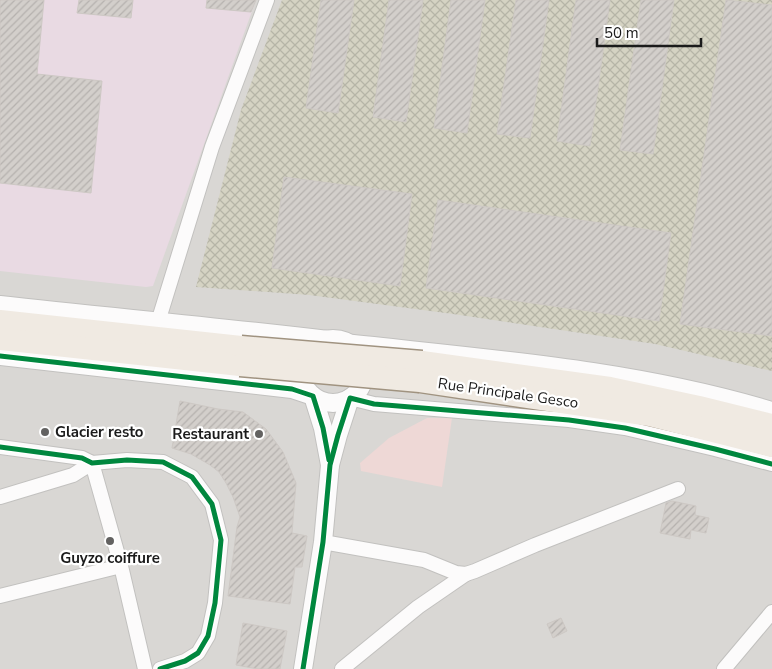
<svg xmlns="http://www.w3.org/2000/svg" width="772" height="669" font-family="'Nunito Sans',sans-serif">
<defs>
<pattern id="construction-cross-hatch" width="8" height="8" patternUnits="userSpaceOnUse" patternTransform="scale(1.25)"><rect width="8" height="8" fill="#d5d3c3"/><path d="M0 0l8 8M0 8l8-8" fill="none" stroke="#b6b5a7"/></pattern>
<pattern id="building-hatch" width="6" height="6" patternUnits="userSpaceOnUse" patternTransform="scale(1.25)"><rect width="6" height="6" fill="#d3cfcb"/><path d="M-1 1l2-2M0 6l6-6M5 7l2-2" fill="none" stroke="#b5b1ae"/></pattern>
</defs>
<rect width="100%" height="100%" fill="#eae7e2"/>
<rect fill="#d9d7d4" x="0" y="0" width="772" height="669"/>
<path fill="#eed8d6" d="M 427,418 L 452,418 L 442,487 L 361,471 L 360,463 L 389,438 Z"/>
<path fill="#e9dae3" d="M 0,0 L 256,0 L 153,286 L 146,287 L 0,271 Z"/>
<path fill="url(#construction-cross-hatch)" d="M 282,0 L 772,0 L 772,371 L 655,344 L 453,314 L 309,295 L 196,287 L 241,110 Z"/>
<g fill="url(#building-hatch)" stroke="#cdc8c4">
<path d="M 0,0 L 44,0 L 37,74 L 102,81 L 91,193 L 0,183 Z"/>
<path d="M 79,0 L 133,0 L 131,18 L 77,13 Z"/>
<path d="M 207,0 L 256,0 L 251,12 L 206,8 Z"/>
<path d="M 321,0 L 354,0 L 338,113 L 306,108 Z"/>
<path d="M 389,0 L 423,0 L 406,122 L 373,117 Z"/>
<path d="M 451,0 L 485,0 L 467,133 L 434,128 Z"/>
<path d="M 516,0 L 549,0 L 530,138 L 497,134 Z"/>
<path d="M 576,0 L 610,0 L 590,146 L 557,141 Z"/>
<path d="M 641,0 L 674,0 L 653,154 L 620,150 Z"/>
<path d="M 726,0 L 772,5 L 772,336 L 680,324 Z"/>
<path d="M 284,177 L 412,194 L 400,286 L 272,268 Z"/>
<path d="M 438,200 L 671,233 L 659,321 L 426,288 Z"/>
<path d="M 180,401 L 218,409 L 243,412 L 266,429 L 283,452 L 296,483 L 292,533 L 307,536 L 302,567 L 295,567 L 290,604 L 228,596 L 237,527 L 240,517 L 233,497 L 226,483 L 219,472 L 210,465 L 191,454 L 172,448 Z"/>
<path d="M 672,501 L 696,506 L 695,515 L 709,518 L 706,533 L 691,530 L 690,539 L 660,533 L 666,503 Z"/>
<path d="M 561,618 L 567,631 L 553,638 L 547,624 Z"/>
<path d="M 243,623 L 287,631 L 280,669 L 258,669 L 236,665 Z"/>
</g>
<g fill="none" stroke-linecap="round" stroke-linejoin="round">
<defs>
<g id="minor">
<path d="M 158,322 L 212,147 L 267,0"/>
<path d="M 345,341 C 488,357 633,367 772,409"/>
<path d="M 350,398 L 374,404 L 569,420 L 625,428 L 715,449 L 772,464"/>
<path d="M 0,447 L 82,458 L 92,463 L 127,460 L 163,462 L 192,477 L 212,504 L 221,540 L 215,603 L 208,636 L 198,653 L 185,661 L 160,669"/>
<path d="M 0,497 L 73,475 L 92,463 L 121,566 L 145,669"/>
<path d="M 323,542 L 424,560 L 456,573 L 466,574 L 475,571 L 535,545 L 678,489"/>
<path d="M 0,596 L 121,566"/>
<path d="M 342,669 L 418,607 L 466,574"/>
<path d="M 724,669 L 772,612"/>
</g>
<g id="tertiary">
<path d="M 0,305 C 109,317 219,327 328,340"/>
<circle cx="333" cy="371" r="32"/>
<path d="M 0,356 L 292,389 L 313,396 L 323,428 L 330,465"/>
<path d="M 303,669 L 323,542 L 330,465 L 338,435 L 350,398"/>
</g>
<g id="primary">
<path d="M 0,321 L 241,347"/>
<path d="M 0,339 L 240,365"/>
<path d="M 422,362 L 610,388 L 699,407 L 772,425"/>
<path d="M 420,381 L 650,415 L 772,446"/>
</g>
</defs>
<use href="#minor" stroke="#c2c1bf" stroke-width="16"/>
<use href="#tertiary" stroke="#c2c1bf" stroke-width="20"/>
<use href="#primary" stroke="#a09380" stroke-width="25"/>
<use href="#minor" stroke="#fcfbfb" stroke-width="14"/>
<use href="#tertiary" stroke="#fcfbfb" stroke-width="18"/>
<use href="#primary" stroke="#f0eae2" stroke-width="22"/>
<defs>
<g id="primary-bridge">
<path d="M 241,347 L 422,362"/>
<path d="M 240,365 L 420,381"/>
</g>
</defs>
<use href="#primary-bridge" stroke="#a09380" stroke-width="25" stroke-linecap="butt"/>
<use href="#primary-bridge" stroke="#f0eae2" stroke-width="22"/>
<defs>
<g id="cycleway">
<path d="M 0,356 L 292,389 L 313,396 L 323,428 L 329,460"/>
<path d="M 0,447 L 82,458 L 92,463 L 127,460 L 163,462 L 192,477 L 212,504 L 221,540 L 215,603 L 208,636 L 198,653 L 185,661 L 160,669"/>
<path d="M 303,669 L 323,542 L 330,465 L 338,435 L 350,398 L 374,404 L 569,420 L 625,428 L 715,449 L 772,464"/>
</g>
</defs>
<use href="#cycleway" stroke="#fff" stroke-width="8"/>
<use href="#cycleway" stroke="#00873e" stroke-width="5"/>
</g>
<g fill="#636261" stroke="#fff" stroke-width="2">
<circle cx="45" cy="432" r="5"/>
<circle cx="259" cy="434" r="5"/>
<circle cx="110" cy="541" r="5"/>
</g>
<g text-anchor="middle" dominant-baseline="central" stroke-width="4.5" stroke-linejoin="round" paint-order="stroke">
<g font-size="15" fill="#1b1b1b" stroke="#fff">
<text transform="translate(508 393) rotate(8)">Rue Principale Gesco</text>
</g>
<g font-size="15" font-weight="bold" fill="#1b1b1b" stroke="#fff" text-anchor="start">
<text x="55" y="432">Glacier resto</text>
<text x="249" y="434" text-anchor="end">Restaurant</text>
<text x="110" y="558" text-anchor="middle">Guyzo coiffure</text>
</g>
</g>
<path d="M597 38v8h104v-8" fill="none" stroke="#1b1b1b" stroke-width="2.5"/>
<text x="604" y="38" font-size="15" fill="#1b1b1b" stroke="#ffffff" stroke-width="4" paint-order="stroke">50 m</text>
</svg>
